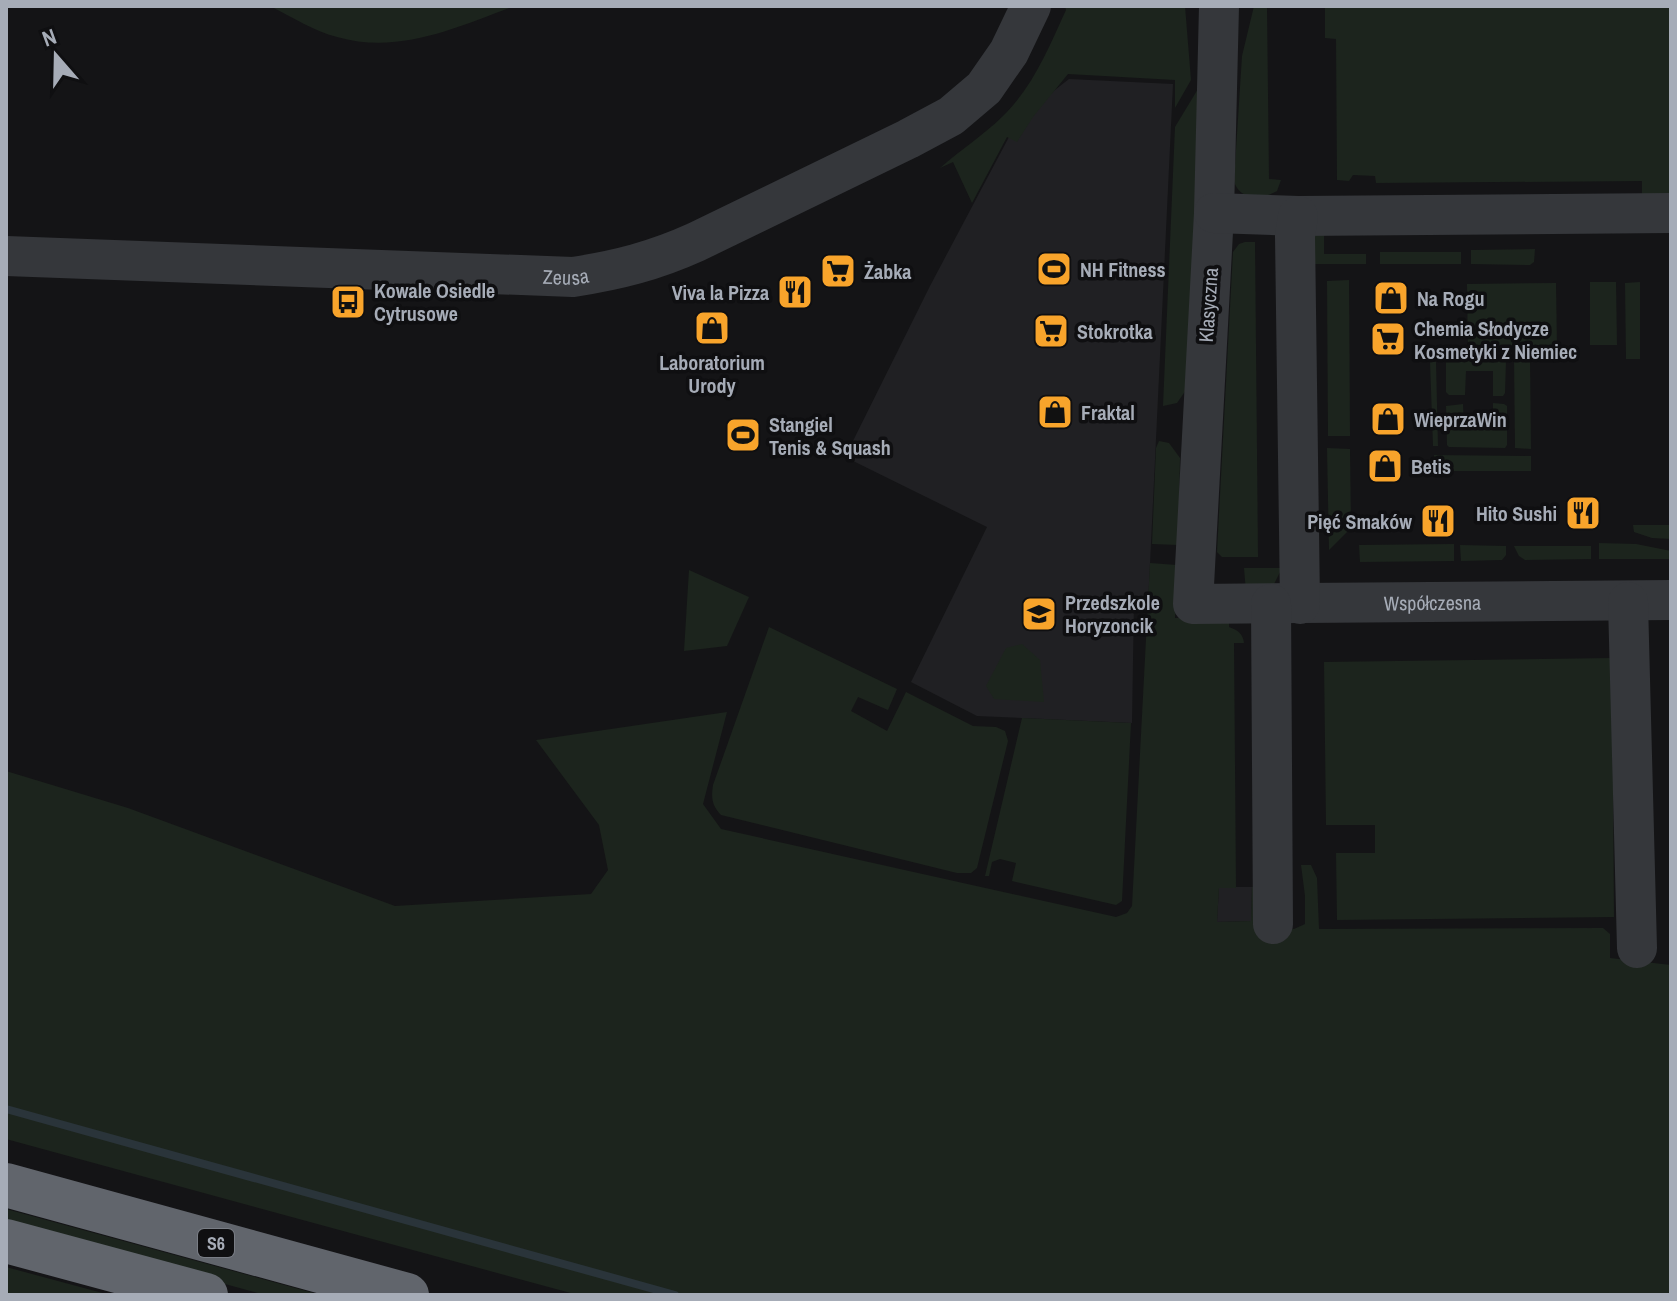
<svg xmlns="http://www.w3.org/2000/svg" width="1677" height="1301" font-family="'Archivo Narrow',sans-serif">
<rect width="100%" height="100%" fill="#141416"/>
<g fill="#202023">
<path d="M 1069,79 L 1173,84 L 1148,606 L 1134,599 L 1132,723 L 977,716 L 911,682 L 987,527 L 845,457 L 930,286 L 1019,118 Z"/>
<path d="M 1219,887 L 1252,887 L 1251,921 L 1217,922 Z"/>
</g>
<g fill="#1c241d">
<path d="M 270,6 L 515,6 C 457,27 400,55 337,37 C 314,31 292,17 270,6 Z"/>
<path d="M 1065,6 L 1185,6 L 1191,80 L 1175,108 L 1175,80 L 1068,74 L 1033,117 L 1017,142 L 1007,137 L 972,203 L 953,162 L 940,168 C 960,150 984,135 1003,116 C 1033,87 1049,47 1066,10 Z"/>
<path d="M 1254,6 L 1288,6 L 1267,7 L 1269,179 L 1281,180 L 1277,191 C 1261,200 1239,200 1234,181 L 1242,56 Z"/>
<path d="M 1325,6 L 1671,6 L 1671,195 L 1642,204 L 1642,181 L 1376,183 L 1375,176 L 1353,175 L 1349,181 L 1337,180 L 1336,39 L 1325,38 Z"/>
<path d="M 1201,84 L 1186,390 L 1177,403 L 1163,406 L 1175,127 Z"/>
<path d="M 1324,233 L 1324,254 L 1366,254 L 1366,264 L 1306,264 L 1311,235 Z"/>
<path d="M 1245,242 L 1255,242 L 1258,557 L 1222,557 L 1217,552 L 1233,252 L 1239,244 Z"/>
<path d="M 1535,249 L 1534,262 L 1530,265 L 1471,264 L 1471,250 Z"/>
<rect x="1380" y="252" width="81" height="12"/>
<path d="M 1349,280 L 1350,436 L 1328,436 L 1327,281 Z"/>
<path d="M 1590,282 L 1616,282 L 1617,345 L 1590,345 Z"/>
<path d="M 1640,282 L 1640,359 L 1626,359 L 1625,283 Z"/>
<path d="M 1556,283 L 1557,349 L 1468,350 L 1467,284 Z"/>
<path d="M 1514,357 L 1530,357 L 1531,449 L 1515,448 Z"/>
<path d="M 1450,360 L 1506,361 L 1505,393 L 1503,396 L 1493,396 L 1493,371 L 1466,371 L 1465,395 L 1449,395 L 1446,392 L 1446,362 Z"/>
<path d="M 1430,362 L 1436,362 L 1438,446 L 1433,446 Z"/>
<path d="M 1493,403 L 1504,404 L 1507,406 L 1507,445 L 1505,448 L 1449,447 L 1447,445 L 1446,406 L 1463,404 L 1464,425 L 1493,425 Z"/>
<path d="M 1159,441 L 1169,443 L 1180,458 L 1178,545 L 1152,544 L 1156,448 Z"/>
<path d="M 1327,448 L 1350,449 L 1351,528 L 1329,550 Z"/>
<path d="M 1434,455 L 1531,456 L 1531,471 L 1434,471 Z"/>
<path d="M 1633,525 L 1671,525 L 1671,539 L 1652,538 L 1634,532 Z"/>
<path d="M 1599,543 L 1636,544 L 1671,551 L 1671,559 L 1599,559 Z"/>
<path d="M 1454,544 L 1454,561 L 1360,562 L 1359,545 Z"/>
<path d="M 1460,545 L 1506,546 L 1506,555 L 1502,560 L 1461,561 Z"/>
<path d="M 1514,546 L 1591,546 L 1591,559 L 1525,560 L 1519,556 Z"/>
<path d="M 1150,563 L 1177,565 L 1175,618 L 1229,618 L 1229,627 C 1238,630 1243,634 1244,643 L 1234,643 L 1236,888 L 1219,888 L 1217,922 L 1251,921 L 1252,887 L 1257,887 L 1258,931 L 1294,929 L 1305,924 L 1305,896 L 1301,865 L 1311,865 L 1317,878 L 1319,929 L 1603,928 L 1610,934 L 1610,958 L 1671,965 L 1671,1295 L 578,1295 L 6,1139 L 6,771 L 128,808 L 395,906 L 591,894 L 608,870 L 599,825 L 536,740 L 727,712 L 703,804 L 721,829 L 1116,917 L 1127,913 L 1132,906 Z"/>
<path d="M 1244,568 L 1280,568 L 1280,572 L 1273,586 L 1246,592 Z"/>
<path d="M 689,570 L 749,597 L 727,646 L 684,651 Z"/>
<path d="M 769,627 L 897,689 L 888,710 L 858,697 L 851,711 L 887,731 L 906,692 L 973,726 L 996,727 L 1005,731 L 1008,741 L 977,868 L 971,873 L 957,873 L 721,815 C 712,805 711,799 713,785 Z"/>
<path d="M 1022,644 L 1040,660 L 1044,702 L 994,699 L 986,686 L 1006,648 Z"/>
<path d="M 1612,658 L 1614,917 L 1337,920 L 1336,853 L 1375,853 L 1375,825 L 1326,825 L 1324,662 Z"/>
<path d="M 1022,718 L 1131,723 L 1122,901 L 1116,905 L 1012,881 L 1016,863 L 1000,859 L 992,862 L 989,876 L 985,876 Z"/>
<path d="M 6,1209 L 321,1295 L 265,1295 L 6,1224 Z"/>
<path d="M 6,1267 L 110,1295 L 6,1295 Z"/>
</g>
<g fill="none" stroke-linecap="round" stroke-linejoin="round">
<path stroke="#2a343a" stroke-width="8" d="M 6,1109 L 675,1295"/>
<g stroke="#35373b" stroke-width="40">
<path id="s1" d="M 1219,6 L 1214,213 L 1193,604 L 1671,600"/>
<path d="M 1214,213 L 1298,216 L 1671,213"/>
<path d="M 1298,216 L 1295,236 L 1300,604"/>
<path id="s2" d="M 6,256 L 573,277 C 618,270 654,261 696,242 L 908,139 L 951,116 L 984,88 L 1009,52 L 1031,6"/>
<path d="M 1628,602 L 1637,948"/>
<path d="M 1271,604 L 1273,924"/>
</g>
<g stroke="#61656c" stroke-width="44">
<path d="M 6,1185 L 407,1295"/>
<path d="M 6,1241 L 206,1295"/>
</g>
</g>
<defs>
<symbol id="stadium-square" viewBox="-11 -11 22 22"><rect x="-9" y="-9" width="18" height="18" rx="4" fill="#f8a42b" stroke="#0f0f11"/><path d="M0-5a6.5 5 0 1 0 0 10a6.5 5 0 1 0 0-10ZM-3.5-1.8h7v3.6h-7Z" fill="#111"/></symbol>
<symbol id="supermarket-square" viewBox="-11 -11 22 22"><rect x="-9" y="-9" width="18" height="18" rx="4" fill="#f8a42b" stroke="#0f0f11"/><path d="M-6-5.5h2.5l.6 2H6L4.5 2H-2.5L-4.4-4H-6ZM-1.5 3.2a1.3 1.3 0 1 0 .1 0ZM3 3.2a1.3 1.3 0 1 0 .1 0Z" fill="#111"/></symbol>
<symbol id="restaurant-square" viewBox="-11 -11 22 22"><rect x="-9" y="-9" width="18" height="18" rx="4" fill="#f8a42b" stroke="#0f0f11"/><path d="M-5-6h1v4h1v-4h1v4h1v-4h1v5L-1.5 .5V6h-2V.5L-5-1ZM5-6V6H3V1.5H1.5Q1.5-4 5-6Z" fill="#111"/></symbol>
<symbol id="shop-square" viewBox="-11 -11 22 22"><rect x="-9" y="-9" width="18" height="18" rx="4" fill="#f8a42b" stroke="#0f0f11"/><path d="M-5-2.5h2.3a2.7 3.5 0 0 1 5.4 0H5L5.5 6h-11ZM-1.5-2.5h3a1.5 2.3 0 0 0-3 0Z" fill="#111"/></symbol>
<symbol id="bus-square" viewBox="-11 -11 22 22"><rect x="-9" y="-9" width="18" height="18" rx="4" fill="#f8a42b" stroke="#0f0f11"/><path d="M-5-6H5V4H4V6H2V4H-2V6H-4V4H-5ZM-3.5-4V0h7V-4ZM-3.5 1.2v1.5H-2V1.2ZM2 1.2v1.5H3.5V1.2Z" fill="#111"/></symbol>
<symbol id="school-square" viewBox="-11 -11 22 22"><rect x="-9" y="-9" width="18" height="18" rx="4" fill="#f8a42b" stroke="#0f0f11"/><path d="M0-5L7-2L0 1L-7-2ZM-4 1L0 2.5L4 1V4Q0 6-4 4Z" fill="#111"/></symbol>
</defs>
<g fill-rule="evenodd">
<use href="#stadium-square" x="1034" y="249" width="40" height="40"/>
<use href="#supermarket-square" x="818" y="251" width="40" height="40"/>
<use href="#restaurant-square" x="775" y="272" width="40" height="40"/>
<use href="#shop-square" x="1371" y="278" width="40" height="40"/>
<use href="#bus-square" x="328" y="282" width="40" height="40"/>
<use href="#shop-square" x="692" y="308" width="40" height="40"/>
<use href="#supermarket-square" x="1031" y="311" width="40" height="40"/>
<use href="#supermarket-square" x="1368" y="319" width="40" height="40"/>
<use href="#shop-square" x="1035" y="392" width="40" height="40"/>
<use href="#shop-square" x="1368" y="399" width="40" height="40"/>
<use href="#stadium-square" x="723" y="415" width="40" height="40"/>
<use href="#shop-square" x="1365" y="446" width="40" height="40"/>
<use href="#restaurant-square" x="1563" y="493" width="40" height="40"/>
<use href="#restaurant-square" x="1418" y="501" width="40" height="40"/>
<use href="#school-square" x="1019" y="594" width="40" height="40"/>
</g>
<g text-anchor="middle" dominant-baseline="central" stroke-width="7" stroke-linejoin="round" paint-order="stroke">
<rect fill="#0f0f11" stroke="#797d85" stroke-width="2" x="198" y="1229" width="36" height="28" rx="6"/>
<g font-size="18" font-weight="bold" fill="#a6acb7">
<text x="216" y="1243">S6</text>
</g>
<g font-size="20" font-weight="bold" fill="#a6acb7" stroke="#0f0f11" text-anchor="start">
<text x="1080" y="269">NH Fitness</text>
<text x="864" y="271">Żabka</text>
<text x="374" y="290">Kowale Osiedle<tspan x="374" dy="23">Cytrusowe</tspan></text>
<text x="769" y="292" text-anchor="end">Viva la Pizza</text>
<text x="1417" y="298">Na Rogu</text>
<text x="1414" y="328">Chemia Słodycze<tspan x="1414" dy="23">Kosmetyki z Niemiec</tspan></text>
<text x="1077" y="331">Stokrotka</text>
<text x="712" y="362" text-anchor="middle">Laboratorium<tspan x="712" dy="23">Urody</tspan></text>
<text x="1081" y="412">Fraktal</text>
<text x="1414" y="419">WieprzaWin</text>
<text x="769" y="424">Stangiel<tspan x="769" dy="23">Tenis &amp; Squash</tspan></text>
<text x="1411" y="466">Betis</text>
<text x="1557" y="513" text-anchor="end">Hito Sushi</text>
<text x="1412" y="521" text-anchor="end">Pięć Smaków</text>
<text x="1065" y="602">Przedszkole<tspan x="1065" dy="23">Horyzoncik</tspan></text>
</g>
<g font-size="20" fill="#a6acb7" stroke="#0f0f11">
<text stroke="none"><textPath href="#s2" startOffset="560">Zeusa</textPath></text>
<text transform="translate(1208 305) rotate(-86)">Klasyczna</text>
<text stroke="none"><textPath href="#s1" startOffset="838">Współczesna</textPath></text>
</g>
</g>
<rect width="1677" height="1301" fill="none" stroke="#a6acb7" stroke-width="16"/>
<g transform="translate(56 56) rotate(340)" stroke="#0f0f11" stroke-width="6" paint-order="stroke">
<path d="M0-6L14 30L0 20L-14 30Z" fill="#a6acb7"/>
<text y="-12" font-size="22" font-weight="bold" text-anchor="middle" fill="#a6acb7">N</text>
</g>
</svg>
